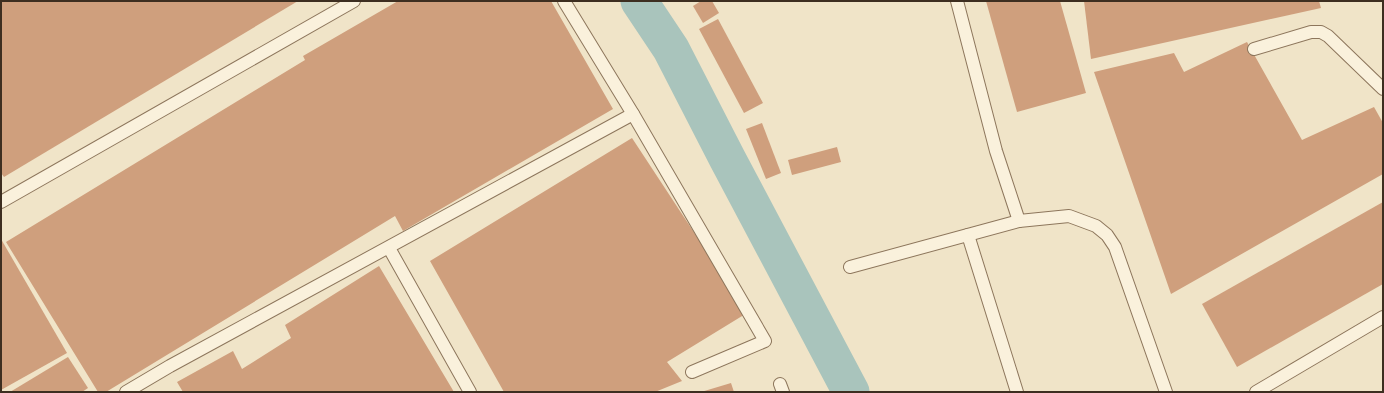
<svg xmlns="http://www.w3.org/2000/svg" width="1384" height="393" font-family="Georgia,serif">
<rect width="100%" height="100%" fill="#f0e4c8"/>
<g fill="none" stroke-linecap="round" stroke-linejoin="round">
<path stroke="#a9c4bc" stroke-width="37" d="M 639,1 L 671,49 L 727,158 L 851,392"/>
</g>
<g fill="#cf9f7d">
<path d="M 1,1 L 298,1 L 4,177 L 1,173 Z"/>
<path d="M 398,1 L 551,1 L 613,109 L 403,231 L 395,216 L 106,392 L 98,392 L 6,242 L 305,60 L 303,56 Z"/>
<path d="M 701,1 L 712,1 L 719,13 L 703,23 L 693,6 Z"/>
<path d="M 986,1 L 1060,1 L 1086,93 L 1017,112 Z"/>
<path d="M 1084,1 L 1319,1 L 1321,8 L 1091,59 Z"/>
<path d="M 718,19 L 763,103 L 744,113 L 699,29 Z"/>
<path d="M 1247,42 L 1302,140 L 1374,107 L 1383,123 L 1383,174 L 1171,294 L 1094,72 L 1174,53 L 1184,72 Z"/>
<path d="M 762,123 L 781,173 L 766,179 L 746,129 Z"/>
<path d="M 632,138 L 747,313 L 667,362 L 682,381 L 655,392 L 504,392 L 430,261 Z"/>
<path d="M 837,147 L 841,162 L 792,175 L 788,160 Z"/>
<path d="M 1383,202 L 1383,284 L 1237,367 L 1202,304 Z"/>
<path d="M 1,239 L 67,353 L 1,390 Z"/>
<path d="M 379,266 L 454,392 L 183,392 L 177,382 L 233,351 L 242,369 L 291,338 L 285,325 Z"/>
<path d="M 68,357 L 88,388 L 82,392 L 10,392 Z"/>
<path d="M 731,383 L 734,392 L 701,392 Z"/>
</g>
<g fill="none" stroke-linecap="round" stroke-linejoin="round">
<defs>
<g id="lane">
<path d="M 564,1 L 633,114 L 765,341 L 692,372"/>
<path d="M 957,1 L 996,151 L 1019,221"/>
<path d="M 1254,49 L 1311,32 L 1321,32 L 1328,36 L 1383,89"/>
<path d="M 1,202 L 354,1"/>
<path d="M 968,235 L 1017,392"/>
<path d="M 389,248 L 470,392"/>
<path d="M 850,267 L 1019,221 L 1069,216 L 1096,226 L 1107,235 L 1115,247 L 1166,392"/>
<path d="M 780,384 L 783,392"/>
<path d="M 126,392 L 170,366 L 633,114"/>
<path d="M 1256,392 L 1383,317"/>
</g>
</defs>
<use href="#lane" stroke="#8d765c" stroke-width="14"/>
<use href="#lane" stroke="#faf1dc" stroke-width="12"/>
</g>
<rect width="1384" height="393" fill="none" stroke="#3d2e20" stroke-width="4"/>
</svg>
